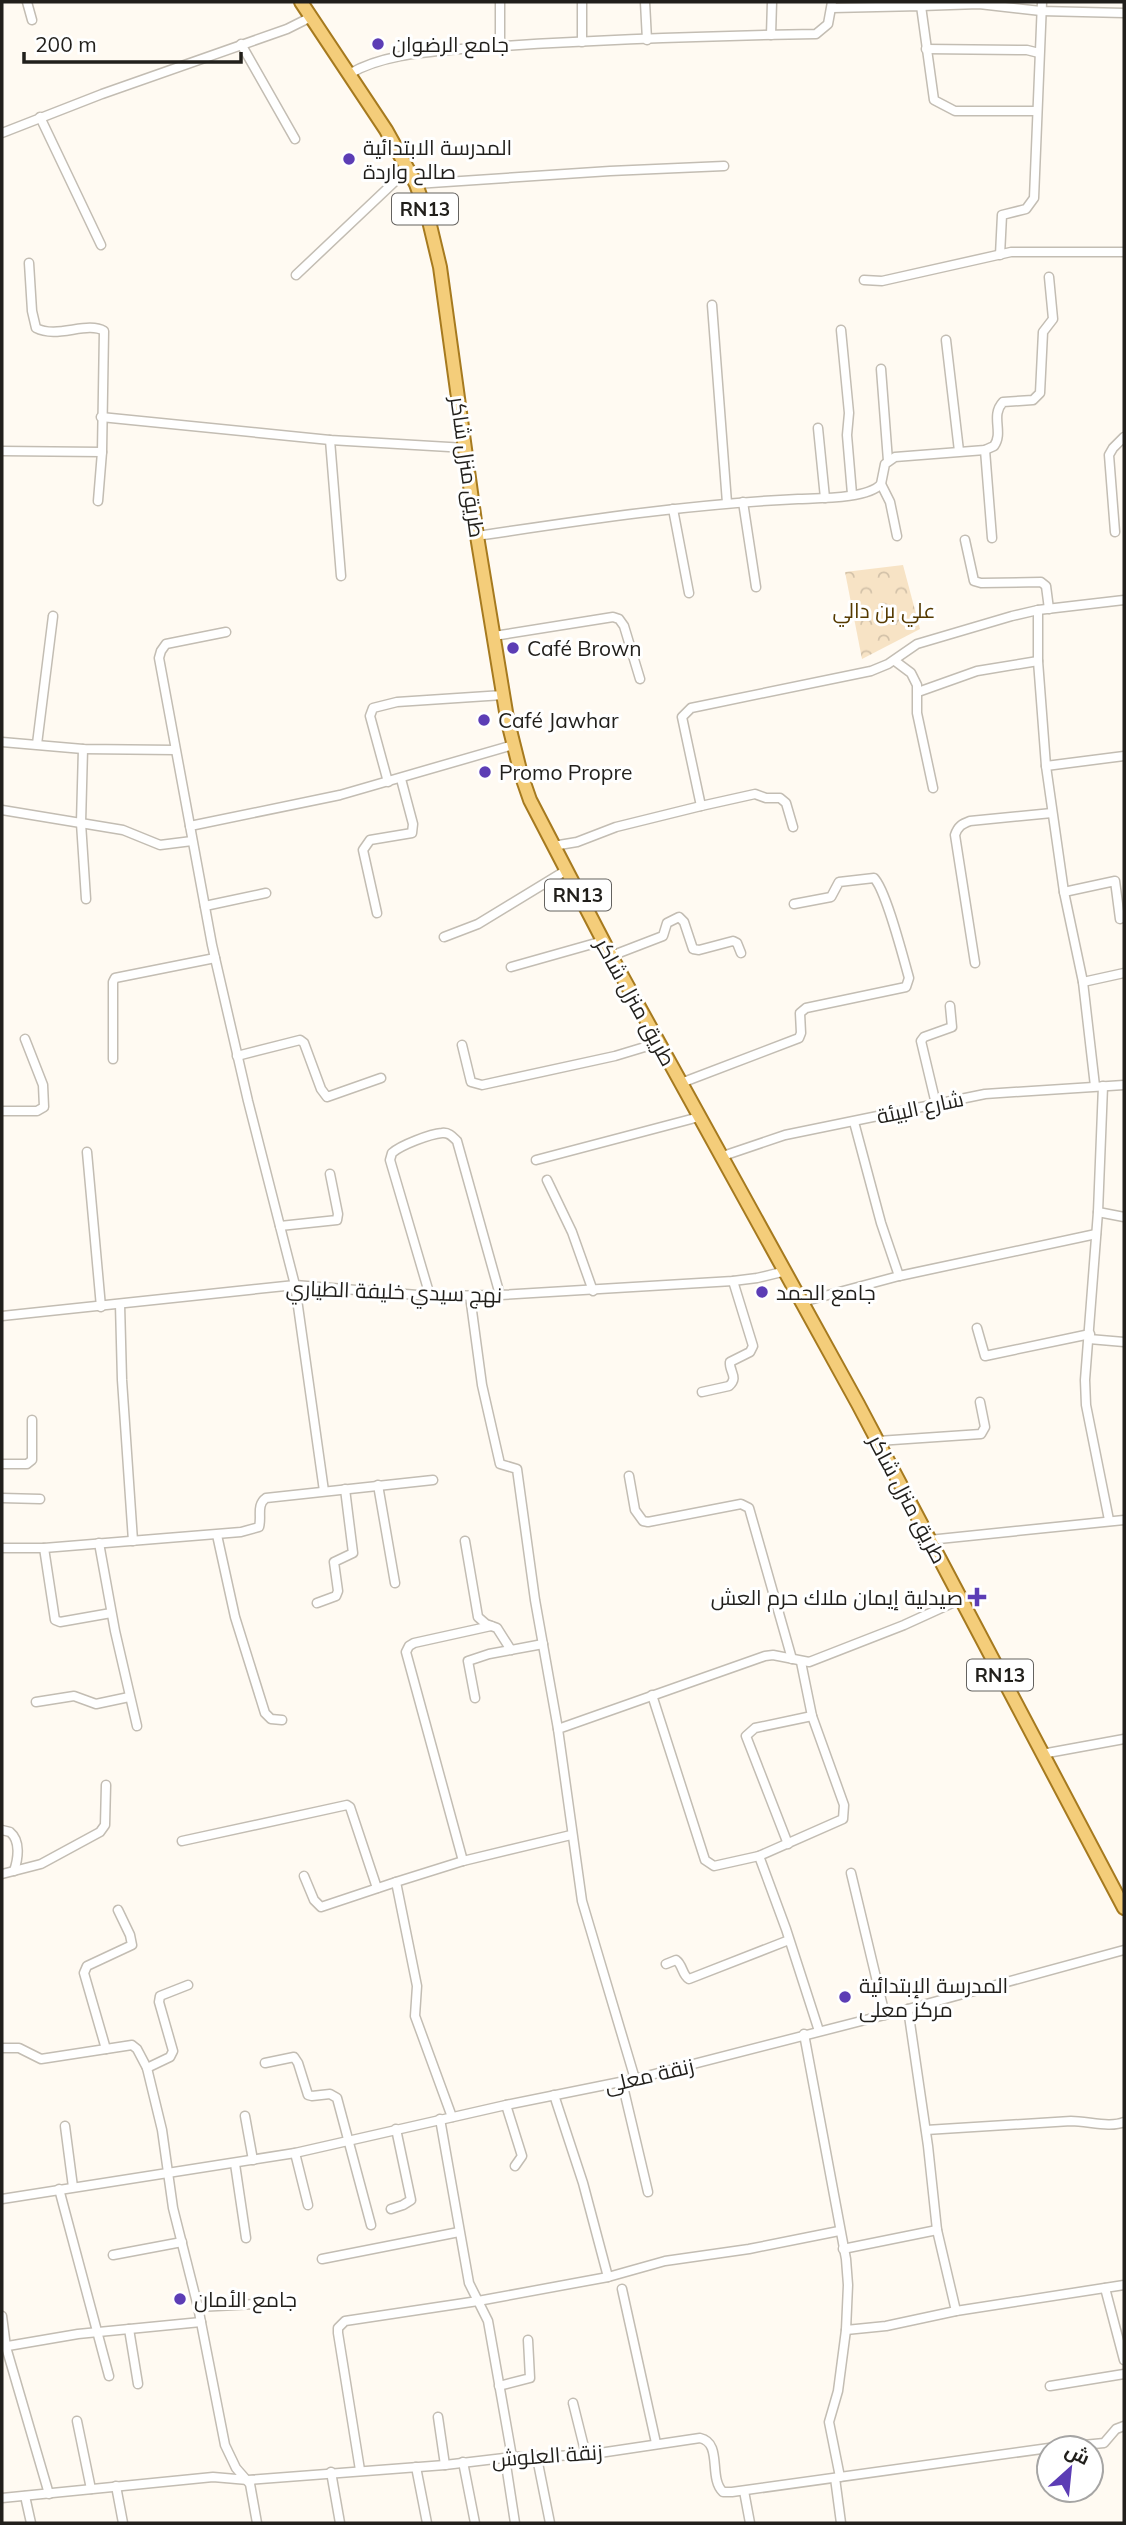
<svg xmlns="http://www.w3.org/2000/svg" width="1126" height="2525" font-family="Mulish,Cairo,sans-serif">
<defs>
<pattern id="park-crowns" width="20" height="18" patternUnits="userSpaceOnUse" patternTransform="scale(1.75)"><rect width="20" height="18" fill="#f7e3c5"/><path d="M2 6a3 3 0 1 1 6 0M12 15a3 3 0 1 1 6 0" fill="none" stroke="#d3c2a9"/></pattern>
</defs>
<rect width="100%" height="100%" fill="#fffaf2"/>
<path fill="url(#park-crowns)" d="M 903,565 L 920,629 L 862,659 L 845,572 Z"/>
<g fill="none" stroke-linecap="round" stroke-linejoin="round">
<defs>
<g id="minor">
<path d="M 27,2 L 32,20"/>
<path d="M 500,2 L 500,45"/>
<path d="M 645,2 L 647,40"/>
<path d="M 921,3 L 921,6 L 979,4 L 1041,11 L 1124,13"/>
<path d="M 832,8 L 921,6 L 934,100 L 955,111 L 1037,111"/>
<path d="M 771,35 L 772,2"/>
<path d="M 582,42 L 582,2"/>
<path d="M 241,44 L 295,139"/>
<path d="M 926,49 L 1027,50 L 1039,53"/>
<path d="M 349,74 C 385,53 432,52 473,48 C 587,40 702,36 816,34 L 828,24 L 832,2"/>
<path d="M 40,117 L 101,245"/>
<path d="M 2,133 L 102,94 L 287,29 L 311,17"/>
<path d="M 416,184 L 610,171 L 724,166"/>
<path d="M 1000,255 L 1002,215 L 1026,209 L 1034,198 L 1042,2"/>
<path d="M 29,263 L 32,311 L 36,328 C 57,339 87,321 104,331 L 102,452 L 98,501"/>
<path d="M 296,275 L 408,169"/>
<path d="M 864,280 L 882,281 L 1011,252 L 1124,252"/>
<path d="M 712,305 L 727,503"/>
<path d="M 841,330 L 849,413 L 847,435 L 852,494"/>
<path d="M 946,340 L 959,451"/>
<path d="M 881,369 L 888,461"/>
<path d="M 101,417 L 330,440 L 466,448"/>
<path d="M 818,428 L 825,498"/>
<path d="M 330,440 L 341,576"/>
<path d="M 985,450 L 992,538"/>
<path d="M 2,451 L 102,452"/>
<path d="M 881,484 L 890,502 L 897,536"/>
<path d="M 743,502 L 756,587"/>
<path d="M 673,509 L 689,593"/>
<path d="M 1115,532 L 1109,455 L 1113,448 L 1124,437"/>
<path d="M 477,536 C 584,520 690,504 798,499 C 818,498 868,499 881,484 L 885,464 L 895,457 L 985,450 L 994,446 C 1004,432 990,416 1003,402 L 1033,400 L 1040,393 L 1043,332 L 1053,319 L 1049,277"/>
<path d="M 965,540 L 974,581 L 981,583 L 1041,582 L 1046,586 L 1049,609"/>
<path d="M 1038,610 L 1038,661 L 1046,766 L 1064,892 L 1083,982 L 1095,1086"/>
<path d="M 226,632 L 166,644 L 161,651 L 159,658 L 212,945 L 248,1101 L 295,1285 L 324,1491"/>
<path d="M 494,636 L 613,617 L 619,619 L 624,626 L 640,679"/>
<path d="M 895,661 L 911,673 L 917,685 L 917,713 L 933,788"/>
<path d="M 918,692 L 977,671 L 1038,661"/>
<path d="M 2,742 L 83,749 L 175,750"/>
<path d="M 37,744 L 53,616"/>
<path d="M 83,749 L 81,823 L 86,899"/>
<path d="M 1046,766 L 1124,756"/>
<path d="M 388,782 L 370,716 L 373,708 L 397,702 L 503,695"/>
<path d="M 701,806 L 755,794 L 766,798 L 780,798 L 786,803 L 793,827"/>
<path d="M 2,810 L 123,830 L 160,845 L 192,841"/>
<path d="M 190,826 L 340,795 L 513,745"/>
<path d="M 553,846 L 577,842 L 616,827 L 701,806 L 682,717 L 691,708 L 871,671 L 888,664 L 917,644 L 1012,616 L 1038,610 L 1124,600"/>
<path d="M 1064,892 L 1115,881 L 1120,919"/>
<path d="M 205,906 L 266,893"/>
<path d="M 377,913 L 363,850 L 370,840 L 412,833 L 413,824 L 401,779"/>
<path d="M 444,937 L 478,924 L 565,871"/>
<path d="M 611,956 L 663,936 L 667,923 L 679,917 L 684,922 L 693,949 L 699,950 L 733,941 L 737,943 L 741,953"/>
<path d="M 975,963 L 955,835 C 958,826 962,824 970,821 L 1052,813"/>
<path d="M 511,967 L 603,941"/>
<path d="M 1083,982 L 1124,973"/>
<path d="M 462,1045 L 471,1082 L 482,1085 L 615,1056 L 658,1043"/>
<path d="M 237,1056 L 300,1040 L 304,1043 L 321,1089 L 327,1097 L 381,1078"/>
<path d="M 113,1059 L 113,982 L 115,978 L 215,958"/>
<path d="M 681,1083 L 799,1038 L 801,1033 L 800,1013 L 806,1008 L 906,987 L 909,978 C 903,957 886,890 874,878 L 839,882 L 831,897 L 794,904"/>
<path d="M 1103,1086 L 1098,1212 L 1085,1380 L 1086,1405 L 1109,1520"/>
<path d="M 936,1104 L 921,1041 L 924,1037 L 952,1027 L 950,1006"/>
<path d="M 2,1111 L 37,1111 L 44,1107 L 43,1085 L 25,1039"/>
<path d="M 854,1122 L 881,1223 L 899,1276"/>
<path d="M 87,1152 L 101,1307"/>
<path d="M 720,1157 L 785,1135 L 985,1094 L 1124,1085"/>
<path d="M 536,1160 L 699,1117"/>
<path d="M 547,1180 L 572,1232 L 593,1291"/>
<path d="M 1098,1212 L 1124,1217"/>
<path d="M 280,1226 L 337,1220 L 338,1214 L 330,1174"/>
<path d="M 430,1296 L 390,1160 L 392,1153 C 401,1145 430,1134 442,1133 C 449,1132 453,1137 457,1141 L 500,1295"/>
<path d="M 470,1296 L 482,1385 L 500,1464 L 517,1469 L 535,1600 L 558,1729"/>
<path d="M 802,1302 L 899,1276 L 1096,1234"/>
<path d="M 120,1304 L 122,1380 L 133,1541"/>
<path d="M 2,1316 L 295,1285 L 430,1296 L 500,1295 L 733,1281 L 757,1278 L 786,1271"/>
<path d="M 977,1328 L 985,1356 L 1090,1334"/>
<path d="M 1089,1339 L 1124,1342"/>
<path d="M 702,1392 L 729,1386 C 739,1377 729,1372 730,1362 L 750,1352 L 753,1346 L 733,1281"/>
<path d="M 878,1441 L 981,1434 L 985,1427 L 980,1402"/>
<path d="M 2,1464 L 27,1464 L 32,1460 L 32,1420"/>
<path d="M 629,1476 L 635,1510 L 643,1521 L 648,1522 L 741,1504 L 749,1508 L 792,1659"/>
<path d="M 378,1485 L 395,1583"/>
<path d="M 2,1498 L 40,1499"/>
<path d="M 217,1535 L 235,1617 L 265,1713 L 271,1719 L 282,1720"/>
<path d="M 929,1540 L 1124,1520"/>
<path d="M 465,1541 L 478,1617 L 486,1624 L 497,1628 L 511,1650"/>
<path d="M 99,1543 L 115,1631 L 137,1726"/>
<path d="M 2,1548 L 44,1548 L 241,1532 L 259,1527 C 262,1517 256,1505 266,1498 L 433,1480"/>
<path d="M 44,1548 L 55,1620 L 60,1622 L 111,1613"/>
<path d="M 317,1603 L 336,1596 L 338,1591 L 334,1562 L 353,1553 L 345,1489"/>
<path d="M 652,1695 L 705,1860 L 714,1866 L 759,1856 L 843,1819 L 844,1805 L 812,1716 L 801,1662"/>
<path d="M 475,1698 L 468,1661 L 489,1654 L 543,1644"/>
<path d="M 36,1702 L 74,1696 L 96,1704 L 129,1697"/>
<path d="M 1042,1754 L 1124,1739"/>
<path d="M 2,1830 L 10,1832 C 21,1841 18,1859 14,1871"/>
<path d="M 182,1841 L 347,1805 L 350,1807 L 377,1888"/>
<path d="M 788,1844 L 746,1736 L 755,1728 L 812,1716"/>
<path d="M 759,1856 L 786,1929 L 819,2031"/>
<path d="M 463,1861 L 406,1652 L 409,1646 L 414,1643 L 491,1626"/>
<path d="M 851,1873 L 885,2015"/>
<path d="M 2,1874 L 41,1864 L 100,1832 L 105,1825 L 106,1785"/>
<path d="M 304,1876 L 314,1900 L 321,1907 L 396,1882"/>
<path d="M 666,1964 L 676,1960 C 683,1965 682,1975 689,1979 L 789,1940"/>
<path d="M 908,2009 L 928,2146 L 937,2230 L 956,2311"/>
<path d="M 804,2034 L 846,2259 L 848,2285 L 846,2330 L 886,2326 L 956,2311 L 1124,2285"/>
<path d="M 2,2048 L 19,2048 L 41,2059 L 132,2045 L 137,2049 L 147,2068 L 162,2130 L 173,2208 L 198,2307 L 225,2445 L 236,2468 L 250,2484 L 257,2523"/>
<path d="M 106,2049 L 84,1973 L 87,1966 L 132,1945 L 130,1935 L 118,1910"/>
<path d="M 265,2063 L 294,2057 L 298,2063 L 308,2095 L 312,2096 L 330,2094 L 337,2098 L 371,2225"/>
<path d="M 147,2068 L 170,2057 L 173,2051 L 159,2002 L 160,1996 L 188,1985"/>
<path d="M 635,2079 L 582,1901 L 558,1729 L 765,1656 L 773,1655 L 809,1662 L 904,1625 L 961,1599"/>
<path d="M 622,2082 L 648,2192"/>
<path d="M 554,2095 L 583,2183 L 608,2277"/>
<path d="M 506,2105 L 522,2156 L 515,2166"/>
<path d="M 245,2116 L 253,2160"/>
<path d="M 452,2117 L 415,2016 L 417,1986 L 396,1882 L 463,1861 L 571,1835"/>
<path d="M 440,2119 L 469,2283 L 488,2321 L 512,2457"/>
<path d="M 65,2126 L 73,2187"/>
<path d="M 926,2130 L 1071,2121 C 1088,2121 1110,2128 1124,2122"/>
<path d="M 295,2153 L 308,2205"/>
<path d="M 235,2164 L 246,2238"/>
<path d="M 59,2189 L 109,2376"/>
<path d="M 2,2199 L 295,2153 L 506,2105 L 635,2079 L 908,2009 L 1124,1950"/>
<path d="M 391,2209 L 403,2205 L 411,2200 L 396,2129"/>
<path d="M 843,2249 L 937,2230"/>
<path d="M 113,2255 L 182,2242"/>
<path d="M 322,2259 L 459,2232"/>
<path d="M 1105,2288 L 1124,2360"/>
<path d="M 622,2289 L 656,2443"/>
<path d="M 198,2307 L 274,2303"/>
<path d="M 2,2316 L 6,2347 L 49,2494"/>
<path d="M 129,2329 L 138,2384"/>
<path d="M 2,2347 L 78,2334 L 201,2322"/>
<path d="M 499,2386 L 530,2378 L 528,2340"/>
<path d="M 1050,2386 L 1124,2374"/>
<path d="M 573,2403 L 586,2455"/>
<path d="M 438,2417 L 445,2465"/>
<path d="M 77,2421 L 91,2489"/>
<path d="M 1052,2448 L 1104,2443 L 1116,2429 L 1124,2426"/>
<path d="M 505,2458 L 515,2523"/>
<path d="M 537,2458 L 550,2523"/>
<path d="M 463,2462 L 475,2523"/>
<path d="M 416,2467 L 427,2523"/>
<path d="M 360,2470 L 338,2333 L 338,2328 L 345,2321 L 478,2301 L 608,2277 L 665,2261 L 749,2249 L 839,2231"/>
<path d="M 331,2472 L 340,2523"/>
<path d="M 840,2477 L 829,2422 L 838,2391 L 846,2330"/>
<path d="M 835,2478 L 841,2523"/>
<path d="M 116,2486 L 123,2523"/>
<path d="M 744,2491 L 750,2523"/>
<path d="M 25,2496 L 31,2523"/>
<path d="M 2,2498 L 213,2477 L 248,2480 L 445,2465 L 512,2457 L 586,2455 L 700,2438 C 723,2443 708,2478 723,2492 L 732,2492 L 1049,2448"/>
</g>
<path id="primary" d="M 301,2 L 386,130 L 416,184 L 429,221 L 440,267 L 477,536 L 507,718 L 521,774 L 530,800 L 611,956 L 858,1404 L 1124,1908"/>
</defs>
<use href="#minor" stroke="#c3bdb3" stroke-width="11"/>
<use href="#primary" stroke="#a67a1f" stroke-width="16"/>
<use href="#minor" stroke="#fff" stroke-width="8"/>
<use href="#primary" stroke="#f4cd7a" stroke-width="12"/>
</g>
<g fill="#5c3db5" stroke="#fff" stroke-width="2.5">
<circle cx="378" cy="44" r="7"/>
<circle cx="349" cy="159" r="7"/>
<circle cx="513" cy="648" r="7"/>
<circle cx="484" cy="720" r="7"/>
<circle cx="485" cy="772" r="7"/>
<circle cx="762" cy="1292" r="7"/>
<path d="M973.5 1586.5h7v7h7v7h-7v7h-7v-7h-7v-7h7z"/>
<circle cx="845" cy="1997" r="7"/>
<circle cx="180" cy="2299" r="7"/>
</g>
<g text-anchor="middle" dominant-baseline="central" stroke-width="6" stroke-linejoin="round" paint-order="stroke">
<g fill="#fff" stroke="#64625f" stroke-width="2">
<rect x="392" y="193.5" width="66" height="31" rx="5"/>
<rect x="545" y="879.5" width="66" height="31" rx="5"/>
<rect x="967" y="1659.5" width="66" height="31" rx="5"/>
</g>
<g font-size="19" font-weight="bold" fill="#211f1b">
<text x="425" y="209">RN13</text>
<text x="578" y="895">RN13</text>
<text x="1000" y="1675">RN13</text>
</g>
<g font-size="21" fill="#211f1b" stroke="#fff" text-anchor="start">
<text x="392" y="44">جامع الرضوان</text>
<text x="363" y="147">المدرسة الابتدائية<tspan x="363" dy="24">صالح واردة</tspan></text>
<text x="527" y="648">Café Brown</text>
<text x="498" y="720">Café Jawhar</text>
<text x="499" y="772">Promo Propre</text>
<text x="776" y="1292">جامع الحمد</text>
<text x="963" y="1597" text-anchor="end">صيدلية إيمان ملاك حرم العش</text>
<text x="859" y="1985">المدرسة الإبتدائية<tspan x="859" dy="24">مركز معلى</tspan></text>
<text x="194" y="2299">جامع الأمان</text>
</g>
<g font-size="21" fill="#211f1b" stroke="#fff">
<text transform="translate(468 467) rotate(82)">طريق منزل شاكر</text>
<text transform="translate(636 1002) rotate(61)">طريق منزل شاكر</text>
<text transform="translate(920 1107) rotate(-12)">شارع البيئة</text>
<text transform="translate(394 1291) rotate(2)">نهج سيدي خليفة الطياري</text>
<text transform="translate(908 1499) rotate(62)">طريق منزل شاكر</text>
<text transform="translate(649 2075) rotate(-13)">زنقة معلى</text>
<text transform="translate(547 2455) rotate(-4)">زنقة العلوش</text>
</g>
<g font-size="21" fill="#553a00" stroke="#fff">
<text x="884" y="610">علي بن دالي</text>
</g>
</g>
<rect width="1126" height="2525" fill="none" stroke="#211f1b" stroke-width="7"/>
<g transform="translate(1070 2469) rotate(27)"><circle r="33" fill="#ffffff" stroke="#a6a5a4" stroke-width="2"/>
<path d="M0-5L12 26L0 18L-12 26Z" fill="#5c3db5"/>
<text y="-10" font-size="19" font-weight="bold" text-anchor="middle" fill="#211f1b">ش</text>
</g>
<path d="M24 52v10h217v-10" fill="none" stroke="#211f1b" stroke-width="3.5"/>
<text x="35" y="52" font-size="21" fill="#211f1b" stroke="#ffffff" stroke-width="5" paint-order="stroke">200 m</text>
</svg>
